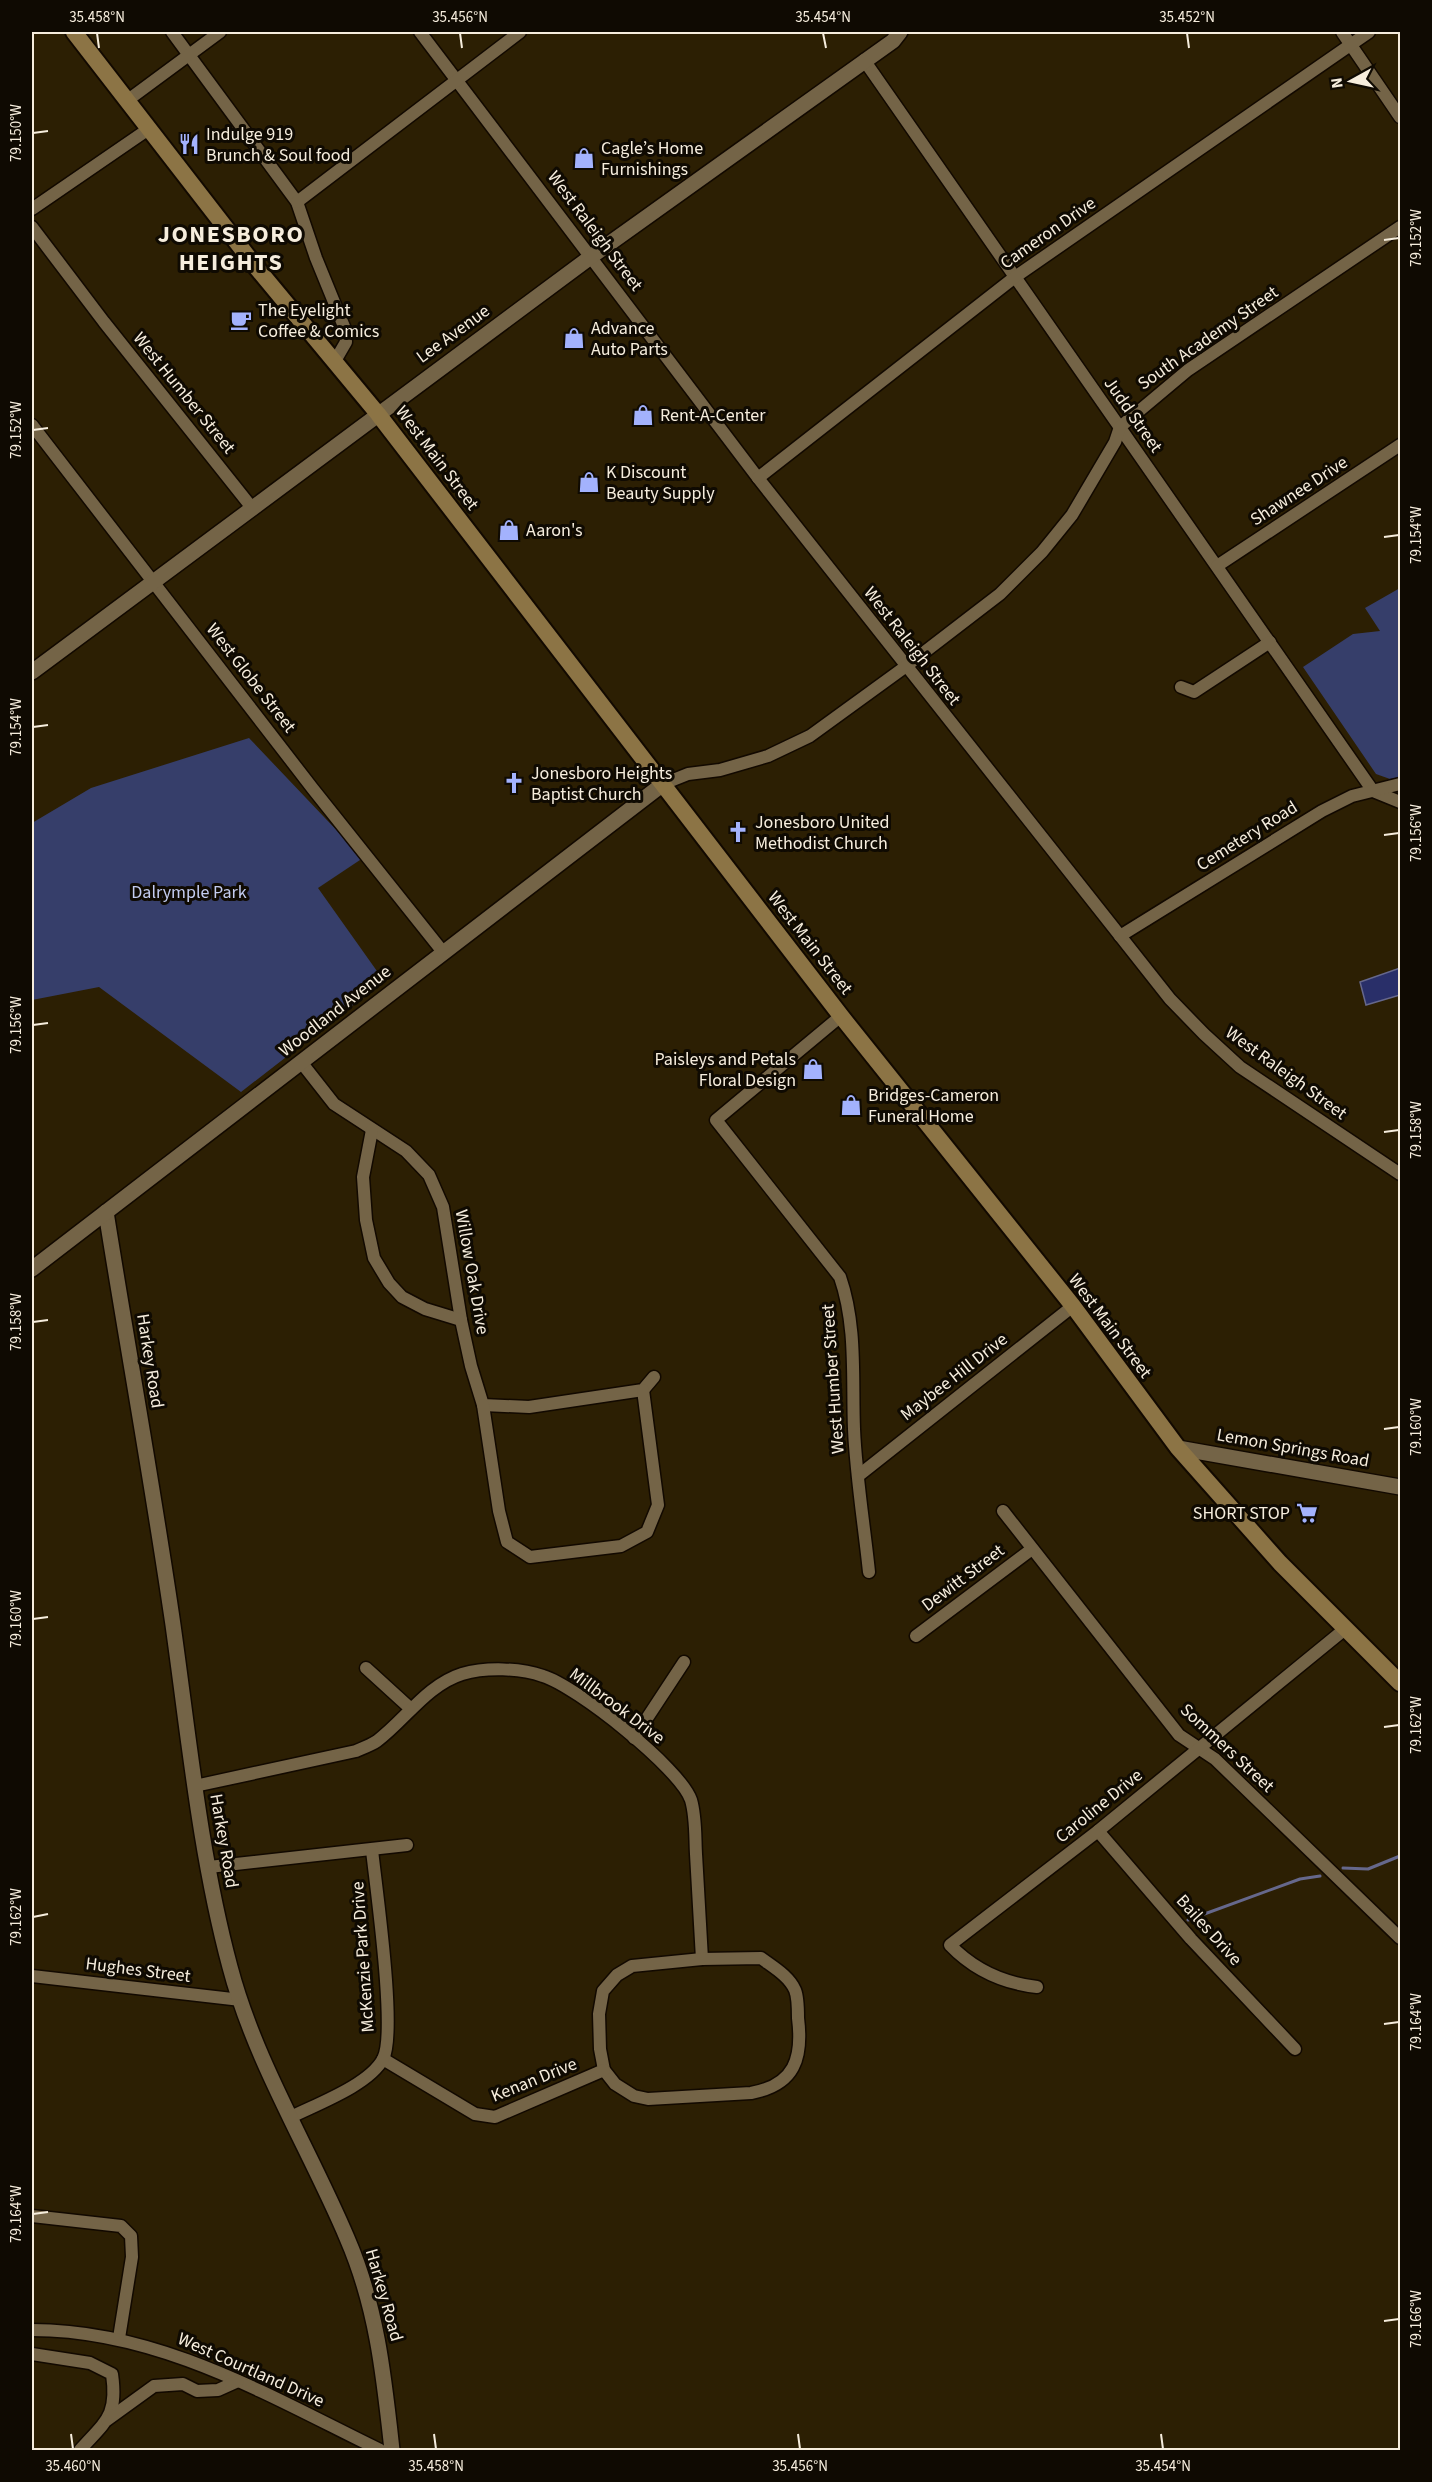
<svg xmlns="http://www.w3.org/2000/svg" width="1432" height="2482" font-family="'Source Sans 3',sans-serif">
<rect width="100%" height="100%" fill="#2c1f03"/>
<g fill="#363e6a">
<path d="M 1400,588 L 1400,777 L 1390,779 L 1376,774 L 1303,667 L 1353,634 L 1380,631 L 1365,608 Z"/>
<path d="M 249,738 L 363,858 L 318,888 L 384,981 L 241,1092 L 99,987 L 32,1000 L 32,823 L 91,788 Z"/>
</g>
<path fill="#292f69" stroke="#66688c" stroke-width="1.5" d="M 1400,968 L 1400,995 L 1366,1005 L 1360,982 Z"/>
<g fill="none" stroke-linecap="round" stroke-linejoin="round">
<g stroke="#66688c" stroke-width="3">
<path d="M 1343,1868 L 1368,1869 L 1400,1856"/>
<path d="M 1188,1920 L 1300,1879 L 1320,1876"/>
</g>
<defs>
<g id="minor">
<path d="M 172,32 L 297,202 L 316,258 L 345,329 L 346,342 L 335,361"/>
<path d="M 420,32 L 758,478 L 1170,999 L 1204,1034 L 1240,1067 L 1400,1174"/>
<path d="M 1342,32 L 1400,117"/>
<path d="M 864,60 L 1373,791 L 1400,802"/>
<path d="M 128,100 L 220,32"/>
<path d="M 297,202 L 520,32"/>
<path d="M 32,209 L 150,128"/>
<path d="M 32,227 L 104,322 L 253,509"/>
<path d="M 32,425 L 313,789 L 443,952"/>
<path d="M 758,478 L 1015,277 L 1369,32"/>
<path d="M 1217,566 L 1400,445"/>
<path d="M 1181,687 L 1194,692 L 1270,642"/>
<path d="M 663,784 L 688,774 L 720,770 L 768,756 L 810,736 L 905,667 L 1000,594 L 1042,552 L 1072,515 L 1115,442 L 1120,427 L 1188,370 L 1400,227"/>
<path d="M 1120,936 L 1322,811 L 1352,796 L 1400,784"/>
<path d="M 841,1016 L 716,1120 L 840,1277 C 857,1326 852,1378 854,1429 C 856,1476 864,1524 869,1572"/>
<path d="M 301,1062 L 334,1104 L 406,1151 L 429,1175 L 443,1207 L 461,1320 L 471,1366 L 483,1405 L 529,1407 L 643,1390 L 654,1377"/>
<path d="M 372,1130 L 363,1177 L 366,1220 L 374,1258 L 389,1283 L 402,1297 L 425,1309 L 461,1320"/>
<path d="M 483,1405 L 499,1511 L 507,1542 L 530,1557 L 621,1546 L 647,1532 L 658,1505 L 643,1390"/>
<path d="M 858,1476 L 1073,1306"/>
<path d="M 1003,1511 L 1179,1735 L 1215,1759 L 1400,1938"/>
<path d="M 916,1636 L 1032,1549"/>
<path d="M 366,1668 L 411,1709"/>
<path d="M 634,1738 L 684,1662"/>
<path d="M 195,1786 L 356,1751 C 363,1748 371,1745 377,1741 C 405,1720 427,1685 462,1674 C 486,1667 520,1668 543,1676 C 576,1686 680,1768 691,1800 C 696,1817 695,1836 696,1854 C 698,1889 700,1924 702,1959"/>
<path d="M 1098,1831 L 1191,1939 L 1295,2049"/>
<path d="M 209,1867 L 407,1845"/>
<path d="M 761,1958 C 773,1967 789,1976 795,1990 C 798,1997 798,2010 798,2018 C 803,2058 795,2085 751,2093 L 648,2099 L 634,2096 L 615,2084 L 604,2070 L 600,2049 L 599,2014 L 603,1991 L 617,1975 L 632,1966 L 702,1959 Z"/>
<path d="M 32,1976 L 241,2000"/>
<path d="M 1037,1987 C 1002,1983 974,1970 950,1945 L 1098,1831 L 1345,1629"/>
<path d="M 383,2059 L 475,2114 L 495,2117 L 604,2070"/>
<path d="M 291,2117 C 317,2104 369,2085 383,2059 C 397,2033 376,1888 372,1850"/>
<path d="M 32,2216 L 121,2226 L 131,2236 L 132,2257 L 119,2338"/>
<path d="M 32,2330 C 159,2330 269,2396 380,2450"/>
<path d="M 32,2354 L 90,2363 L 112,2374 C 118,2416 106,2421 80,2450"/>
<path d="M 107,2420 L 154,2386 L 183,2384 L 197,2391 L 218,2390 L 238,2381"/>
</g>
<g id="tertiary">
<path d="M 32,672 L 592,256 L 893,41 L 900,32"/>
<path d="M 106,1212 C 128,1350 153,1487 173,1625 C 189,1739 200,1855 230,1967 C 255,2062 309,2148 347,2238 C 377,2307 384,2377 392,2450"/>
<path d="M 32,1269 L 663,784"/>
<path d="M 1178,1448 L 1400,1487"/>
</g>
<path id="secondary" d="M 74,32 L 256,267 L 378,414 L 841,1016 L 1073,1306 L 1178,1448 L 1280,1563 L 1400,1683"/>
</defs>
<use href="#minor" stroke="#120900" stroke-width="15"/>
<use href="#tertiary" stroke="#120900" stroke-width="18"/>
<use href="#secondary" stroke="#120900" stroke-width="20"/>
<use href="#minor" stroke="#746447" stroke-width="12"/>
<use href="#tertiary" stroke="#746447" stroke-width="15"/>
<use href="#secondary" stroke="#8c7445" stroke-width="16"/>
</g>
<path fill="none" stroke="#f6eddd" stroke-width="2" d="M 97,33 L 99,48M 460,33 L 462,48M 823,33 L 826,48M 1187,33 L 1189,48M 33,133 L 48,131M 1384,240 L 1399,238M 33,430 L 48,428M 1384,537 L 1399,535M 33,727 L 48,725M 1384,835 L 1399,833M 33,1025 L 48,1023M 1384,1132 L 1399,1130M 33,1322 L 48,1320M 1384,1429 L 1399,1427M 33,1619 L 48,1617M 1384,1727 L 1399,1725M 33,1917 L 48,1914M 1384,2024 L 1399,2022M 33,2214 L 48,2212M 1384,2321 L 1399,2319M 71,2434 L 73,2449M 434,2434 L 436,2449M 798,2434 L 800,2449M 1161,2434 L 1163,2449"/>
<defs>
<symbol id="restaurant-bare" viewBox="-9 -9 18 18"><path d="M-5-6h1v4h1v-4h1v4h1v-4h1v5L-1.5 .5V6h-2V.5L-5-1ZM5-6V6H3V1.5H1.5Q1.5-4 5-6Z" fill="#a3b2fd" stroke="#0f0a02" stroke-width="2.5" paint-order="stroke"/></symbol>
<symbol id="shop-bare" viewBox="-9 -9 18 18"><path d="M-5-2.5h2.3a2.7 3.5 0 0 1 5.4 0H5L5.5 6h-11ZM-1.5-2.5h3a1.5 2.3 0 0 0-3 0Z" fill="#a3b2fd" stroke="#0f0a02" stroke-width="2.5" paint-order="stroke"/></symbol>
<symbol id="cafe-bare" viewBox="-9 -9 18 18"><path d="M-5.5-4.5H6V0H3Q3 3.5 0 3.5H-2.5Q-5.5 3.5-5.5 0ZM3-3.2v2h1.7v-2ZM-6 4.5H4V6H-6Z" fill="#a3b2fd" stroke="#0f0a02" stroke-width="2.5" paint-order="stroke"/></symbol>
<symbol id="church-bare" viewBox="-9 -9 18 18"><path d="M-1.2-6h2.4v3.5h3.3v2.4h-3.3V6h-2.4V-.1h-3.3v-2.4h3.3Z" fill="#a3b2fd" stroke="#0f0a02" stroke-width="2.5" paint-order="stroke"/></symbol>
<symbol id="supermarket-bare" viewBox="-9 -9 18 18"><path d="M-6-5.5h2.5l.6 2H6L4.5 2H-2.5L-4.4-4H-6ZM-1.5 3.2a1.3 1.3 0 1 0 .1 0ZM3 3.2a1.3 1.3 0 1 0 .1 0Z" fill="#a3b2fd" stroke="#0f0a02" stroke-width="2.5" paint-order="stroke"/></symbol>
</defs>
<g fill-rule="evenodd">
<use href="#restaurant-bare" x="174" y="129" width="30" height="30"/>
<use href="#shop-bare" x="569" y="143" width="30" height="30"/>
<use href="#cafe-bare" x="226" y="305" width="30" height="30"/>
<use href="#shop-bare" x="559" y="323" width="30" height="30"/>
<use href="#shop-bare" x="628" y="400" width="30" height="30"/>
<use href="#shop-bare" x="574" y="467" width="30" height="30"/>
<use href="#shop-bare" x="494" y="515" width="30" height="30"/>
<use href="#church-bare" x="499" y="768" width="30" height="30"/>
<use href="#church-bare" x="723" y="817" width="30" height="30"/>
<use href="#shop-bare" x="798" y="1054" width="30" height="30"/>
<use href="#shop-bare" x="836" y="1090" width="30" height="30"/>
<use href="#supermarket-bare" x="1292" y="1498" width="30" height="30"/>
</g>
<g text-anchor="middle" dominant-baseline="central" stroke-width="6" stroke-linejoin="round" paint-order="stroke">
<g font-size="18" fill="#f6eddd" stroke="#0f0a02" text-anchor="start">
<text x="206" y="134">Indulge 919<tspan x="206" dy="21">Brunch &amp; Soul food</tspan></text>
<text x="601" y="148">Cagle’s Home<tspan x="601" dy="21">Furnishings</tspan></text>
<text x="258" y="310">The Eyelight<tspan x="258" dy="21">Coffee &amp; Comics</tspan></text>
<text x="591" y="328">Advance<tspan x="591" dy="21">Auto Parts</tspan></text>
<text x="660" y="415">Rent-A-Center</text>
<text x="606" y="472">K Discount<tspan x="606" dy="21">Beauty Supply</tspan></text>
<text x="526" y="530">Aaron's</text>
<text x="531" y="773">Jonesboro Heights<tspan x="531" dy="21">Baptist Church</tspan></text>
<text x="755" y="822">Jonesboro United<tspan x="755" dy="21">Methodist Church</tspan></text>
<text x="796" y="1059" text-anchor="end">Paisleys and Petals<tspan x="796" dy="21">Floral Design</tspan></text>
<text x="868" y="1095">Bridges-Cameron<tspan x="868" dy="21">Funeral Home</tspan></text>
<text x="1290" y="1513" text-anchor="end">SHORT STOP</text>
</g>
<g font-size="18" fill="#f6eddd" stroke="#0f0a02">
<text transform="translate(595 231) rotate(53)">West Raleigh Street</text>
<text transform="translate(1048 233) rotate(-35)">Cameron Drive</text>
<text transform="translate(453 334) rotate(-36)">Lee Avenue</text>
<text transform="translate(1208 338) rotate(-35)">South Academy Street</text>
<text transform="translate(184 393) rotate(51)">West Humber Street</text>
<text transform="translate(1133 415) rotate(55)">Judd Street</text>
<text transform="translate(437 458) rotate(53)">West Main Street</text>
<text transform="translate(1299 491) rotate(-33)">Shawnee Drive</text>
<text transform="translate(912 646) rotate(52)">West Raleigh Street</text>
<text transform="translate(251 678) rotate(52)">West Globe Street</text>
<text transform="translate(1247 836) rotate(-32)">Cemetery Road</text>
<text transform="translate(810 943) rotate(52)">West Main Street</text>
<text transform="translate(335 1011) rotate(-38)">Woodland Avenue</text>
<text transform="translate(1286 1073) rotate(36)">West Raleigh Street</text>
<text transform="translate(472 1272) rotate(80)">Willow Oak Drive</text>
<text transform="translate(1110 1326) rotate(53)">West Main Street</text>
<text transform="translate(150 1361) rotate(81)">Harkey Road</text>
<text transform="translate(954 1377) rotate(-38)">Maybee Hill Drive</text>
<text transform="translate(833 1379) rotate(-94)">West Humber Street</text>
<text transform="translate(1293 1448) rotate(10)">Lemon Springs Road</text>
<text transform="translate(963 1578) rotate(-37)">Dewitt Street</text>
<text transform="translate(617 1706) rotate(37)">Millbrook Drive</text>
<text transform="translate(1227 1748) rotate(43)">Sommers Street</text>
<text transform="translate(1099 1806) rotate(-39)">Caroline Drive</text>
<text transform="translate(224 1841) rotate(80)">Harkey Road</text>
<text transform="translate(1209 1930) rotate(48)">Bailes Drive</text>
<text transform="translate(363 1957) rotate(-94)">McKenzie Park Drive</text>
<text transform="translate(138 1970) rotate(7)">Hughes Street</text>
<text transform="translate(534 2080) rotate(-22)">Kenan Drive</text>
<text transform="translate(384 2295) rotate(74)">Harkey Road</text>
<text transform="translate(251 2370) rotate(24)">West Courtland Drive</text>
</g>
<g font-size="18" fill="#c4cdf1" stroke="#0f0a02">
<text x="189" y="892">Dalrymple Park</text>
</g>
<g font-size="24" font-weight="bold" letter-spacing="1.5" fill="#f6eddd" stroke="#0f0a02">
<text x="231" y="234">JONESBORO<tspan x="231" dy="28">HEIGHTS</tspan></text>
</g>
</g>
<rect width="1432" height="2482" fill="none" stroke="#0f0a02" stroke-width="66"/>
<g transform="translate(1351 81) rotate(262)" stroke="#0f0a02" stroke-width="4.5" paint-order="stroke">
<path d="M0-4.5L10 22L0 15L-10 22Z" fill="#f6eddd"/>
<text y="-9" font-size="16" font-weight="bold" text-anchor="middle" fill="#f6eddd">N</text>
</g>
<rect x="33" y="33" width="1366" height="2416" fill="none" stroke="#f6eddd" stroke-width="2"/>
<g font-size="15" text-anchor="middle" fill="#f6eddd">
<text x="97" y="22">35.458°N</text>
<text x="460" y="22">35.456°N</text>
<text x="823" y="22">35.454°N</text>
<text x="1187" y="22">35.452°N</text>
<text transform="translate(16 133) rotate(-90)" y="5">79.150°W</text>
<text transform="translate(1416 238) rotate(-90)" y="5">79.152°W</text>
<text transform="translate(16 430) rotate(-90)" y="5">79.152°W</text>
<text transform="translate(1416 535) rotate(-90)" y="5">79.154°W</text>
<text transform="translate(16 727) rotate(-90)" y="5">79.154°W</text>
<text transform="translate(1416 833) rotate(-90)" y="5">79.156°W</text>
<text transform="translate(16 1025) rotate(-90)" y="5">79.156°W</text>
<text transform="translate(1416 1130) rotate(-90)" y="5">79.158°W</text>
<text transform="translate(16 1322) rotate(-90)" y="5">79.158°W</text>
<text transform="translate(1416 1427) rotate(-90)" y="5">79.160°W</text>
<text transform="translate(16 1619) rotate(-90)" y="5">79.160°W</text>
<text transform="translate(1416 1725) rotate(-90)" y="5">79.162°W</text>
<text transform="translate(16 1917) rotate(-90)" y="5">79.162°W</text>
<text transform="translate(1416 2022) rotate(-90)" y="5">79.164°W</text>
<text transform="translate(16 2214) rotate(-90)" y="5">79.164°W</text>
<text transform="translate(1416 2319) rotate(-90)" y="5">79.166°W</text>
<text x="73" y="2471">35.460°N</text>
<text x="436" y="2471">35.458°N</text>
<text x="800" y="2471">35.456°N</text>
<text x="1163" y="2471">35.454°N</text>
</g>
</svg>
